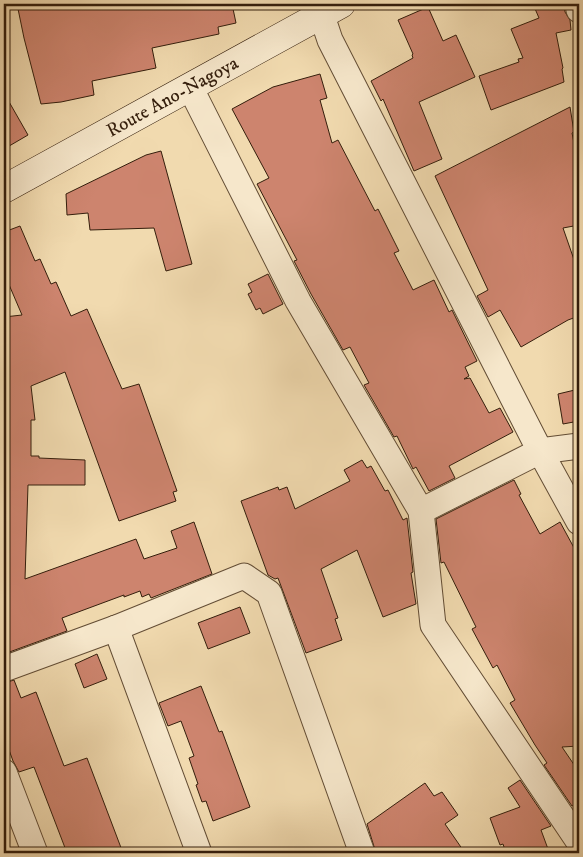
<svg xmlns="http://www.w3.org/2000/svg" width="583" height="857" font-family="'IM FELL DW Pica',serif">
<rect width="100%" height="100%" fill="#f1daaf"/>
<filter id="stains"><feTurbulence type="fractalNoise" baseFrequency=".004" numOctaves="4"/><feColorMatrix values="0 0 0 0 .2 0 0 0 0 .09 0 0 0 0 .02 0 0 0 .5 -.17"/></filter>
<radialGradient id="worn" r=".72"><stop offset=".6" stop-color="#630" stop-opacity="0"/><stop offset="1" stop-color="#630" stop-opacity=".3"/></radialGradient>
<g fill="#cd846e" stroke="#341e0c">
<path d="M 17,4 L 232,4 L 236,23 L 218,27 L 219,34 L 152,48 L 156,68 L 92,81 L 94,95 L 61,102 L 41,104 L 24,38 Z"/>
<path d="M 533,4 L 564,4 L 565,12 L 570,20 L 571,30 L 556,33 L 563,68 L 562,69 L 564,82 L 491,110 L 479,76 L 519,62 L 518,59 L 523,58 L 511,29 L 539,18 Z"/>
<path d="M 428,7 L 443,41 L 456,35 L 475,77 L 419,102 L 442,159 L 414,171 L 383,99 L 381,101 L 371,81 L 413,58 L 412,55 L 413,54 L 398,20 Z"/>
<path d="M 320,74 L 327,98 L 320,100 L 332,143 L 338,140 L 375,211 L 378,209 L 399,251 L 394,253 L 413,290 L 434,280 L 449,312 L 452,310 L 477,361 L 465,367 L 469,376 L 464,379 L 470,378 L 489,413 L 500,408 L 513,432 L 449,466 L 455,478 L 429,491 L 416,467 L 413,469 L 397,436 L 394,437 L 364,385 L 369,383 L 350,347 L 343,350 L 311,294 L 294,261 L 297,260 L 257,184 L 269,178 L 232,109 L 273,87 Z"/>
<path d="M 4,93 L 28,135 L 4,149 Z"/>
<path d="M 570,107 L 574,132 L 572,133 L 579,169 L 579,225 L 563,228 L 579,274 L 579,316 L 568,320 L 521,347 L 500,310 L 488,317 L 477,296 L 488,290 L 435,176 Z"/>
<path d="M 161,151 L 192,264 L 166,271 L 154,228 L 90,230 L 88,213 L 67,215 L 66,194 L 146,155 Z"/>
<path d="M 20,226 L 35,261 L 40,259 L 51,284 L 56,282 L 71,316 L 87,309 L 122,389 L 139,384 L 177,491 L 173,492 L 176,501 L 119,521 L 65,372 L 31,386 L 35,420 L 31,420 L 31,456 L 39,456 L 39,458 L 85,460 L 85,485 L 28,485 L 25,579 L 136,539 L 144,559 L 177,548 L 171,531 L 194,522 L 212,574 L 151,598 L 149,594 L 142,597 L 140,591 L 124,597 L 124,595 L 62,618 L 67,631 L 4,654 L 5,423 L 4,423 L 4,317 L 22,315 L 4,273 L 4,232 Z"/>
<path d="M 268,274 L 283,304 L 263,314 L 260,308 L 256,310 L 248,294 L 252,292 L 248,284 Z"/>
<path d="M 579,389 L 579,421 L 563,424 L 558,394 Z"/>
<path d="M 362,460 L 367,468 L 371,466 L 385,491 L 388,490 L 403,520 L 407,518 L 413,572 L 411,573 L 416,604 L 383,617 L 357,550 L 321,569 L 338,618 L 335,619 L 342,640 L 306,653 L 278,578 L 275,579 L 268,575 L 241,501 L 278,487 L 279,490 L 287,487 L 295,509 L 350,481 L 344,470 Z"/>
<path d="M 514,480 L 521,494 L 519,495 L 540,534 L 560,522 L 579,557 L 579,746 L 562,747 L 579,772 L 579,802 L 572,806 L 544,765 L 547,763 L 535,745 L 510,703 L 515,700 L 497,665 L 493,668 L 472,629 L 476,627 L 444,562 L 441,563 L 436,519 Z"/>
<path d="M 240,607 L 250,633 L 208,649 L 198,623 Z"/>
<path d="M 97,654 L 107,679 L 84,688 L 75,664 Z"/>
<path d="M 14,680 L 21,698 L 36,692 L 64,766 L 87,758 L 123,853 L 67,853 L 34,767 L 19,772 L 13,761 L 4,736 L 4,683 Z"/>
<path d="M 201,686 L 219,732 L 222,731 L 250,807 L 213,821 L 206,801 L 202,802 L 196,785 L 198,784 L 189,758 L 194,756 L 181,721 L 168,726 L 159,703 Z"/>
<path d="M 520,780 L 551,826 L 541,830 L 548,849 L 536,853 L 506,853 L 503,844 L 500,845 L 490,818 L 520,807 L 508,788 Z"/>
<path d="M 425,783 L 434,796 L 442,792 L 458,815 L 445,824 L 465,853 L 376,853 L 367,824 Z"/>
</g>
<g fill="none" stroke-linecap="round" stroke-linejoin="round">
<defs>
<g id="street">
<path d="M 318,4 L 330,40 L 540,451 L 579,522"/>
<path d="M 578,4 L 579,10"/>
<path d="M 190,87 L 298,301 L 421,511 L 433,625 L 579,842"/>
<path d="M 421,511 L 540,451 L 579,446"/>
<path d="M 116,628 L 199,853"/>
<path d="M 4,669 L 116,628 L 244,576 L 269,593 L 362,853"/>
<path d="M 4,772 L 35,853"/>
</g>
<g id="secondary">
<path id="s1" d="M 4,189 L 341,4"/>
</g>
</defs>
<use href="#street" stroke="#634d35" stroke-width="27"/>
<use href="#secondary" stroke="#341e0c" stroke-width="29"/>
<use href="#street" stroke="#f6e7cb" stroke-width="25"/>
<use href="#secondary" stroke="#f6e7cb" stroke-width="28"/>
</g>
<g text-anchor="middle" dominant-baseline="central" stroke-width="5" stroke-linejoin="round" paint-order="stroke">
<g font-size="19" fill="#341e0c" stroke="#f6e7cb">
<text stroke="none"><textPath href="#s1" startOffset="192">Route Ano-Nagoya</textPath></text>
</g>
</g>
<rect width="583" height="857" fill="none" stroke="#f1daaf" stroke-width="20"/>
<rect x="5" y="5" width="573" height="847" fill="none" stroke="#341e0c" stroke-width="2.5"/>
<rect x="10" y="10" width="563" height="837" fill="none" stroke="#341e0c"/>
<rect width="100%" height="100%" filter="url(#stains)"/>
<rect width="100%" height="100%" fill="url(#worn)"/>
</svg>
